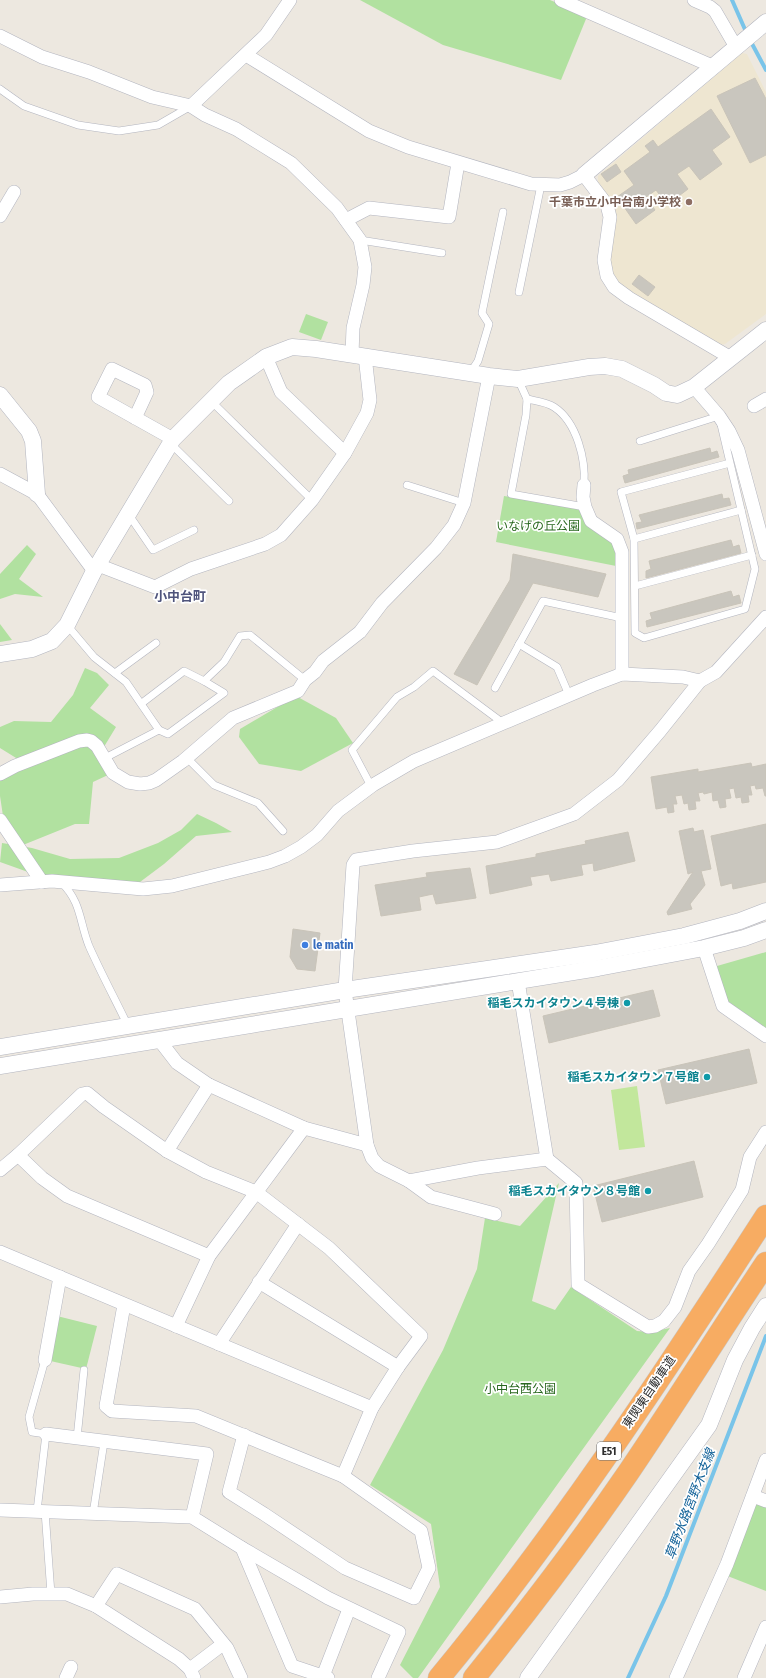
<svg xmlns="http://www.w3.org/2000/svg" width="766" height="1678" font-family="'Fira Sans Condensed','Noto Sans JP',sans-serif">
<rect width="100%" height="100%" fill="#ede8e0"/>
<path fill="#eee6d1" d="M 742,53 L 747,54 L 766,92 L 766,314 L 725,344 L 720,345 L 620,285 L 614,276 L 611,265 L 610,199 L 598,182 L 598,176 Z"/>
<g fill="#b1e1a0">
<path d="M 360,0 L 550,0 L 584,14 L 586,19 L 561,80 L 443,45 Z"/>
<path d="M 306,314 L 328,322 L 321,340 L 299,332 Z"/>
<path d="M 504,496 L 582,510 L 609,540 L 616,549 L 616,566 L 496,542 Z"/>
<path d="M 27,545 L 36,554 L 19,579 L 43,597 L 15,594 L 0,599 L 0,574 Z"/>
<path d="M 0,624 L 12,640 L 0,642 Z"/>
<path d="M 85,668 L 97,673 L 109,685 L 90,708 L 116,727 L 99,755 L 108,775 L 93,782 L 89,824 L 75,824 L 23,845 L 3,816 L 0,796 L 0,778 L 21,761 L 0,748 L 0,727 L 14,721 L 51,722 L 73,695 Z"/>
<path d="M 296,696 L 336,718 L 353,743 L 301,771 L 259,764 L 239,737 L 240,729 Z"/>
<path d="M 197,814 L 216,823 L 232,832 L 196,836 L 164,864 L 140,882 L 42,877 L 0,862 L 2,843 L 32,848 L 70,859 L 119,858 L 158,843 L 181,830 Z"/>
<path d="M 766,952 L 766,1029 L 726,1000 L 717,966 Z"/>
<path d="M 559,1183 L 532,1301 L 555,1310 L 571,1287 L 637,1331 L 650,1332 L 670,1328 L 418,1678 L 413,1678 L 400,1665 L 440,1587 L 431,1524 L 370,1485 L 443,1350 L 477,1269 L 485,1218 L 520,1226 Z"/>
<path d="M 57,1316 L 97,1326 L 86,1369 L 46,1360 Z"/>
<path d="M 755,1499 L 766,1503 L 766,1591 L 725,1575 Z"/>
</g>
<path fill="#c2e79c" d="M 637,1086 L 645,1147 L 619,1150 L 611,1090 Z"/>
<g fill="none" stroke-linecap="round" stroke-linejoin="round">
<g stroke="#79c4e9" stroke-width="4">
<path d="M 732,0 L 747,34"/>
<path d="M 750,40 L 766,70"/>
<path d="M 628,1678 L 666,1596 L 766,1336"/>
</g>
</g>
<g fill="#c9c6be" stroke="#c9c4b9">
<path d="M 755,78 L 766,99 L 766,155 L 750,163 L 717,96 Z"/>
<path d="M 711,109 L 730,137 L 712,150 L 722,164 L 700,180 L 689,166 L 677,174 L 688,189 L 667,205 L 656,190 L 646,197 L 655,210 L 636,224 L 617,197 L 634,185 L 624,171 L 650,152 L 645,146 L 653,140 L 658,147 Z"/>
<path d="M 616,164 L 621,172 L 607,182 L 601,174 Z"/>
<path d="M 639,275 L 655,287 L 648,296 L 632,284 Z"/>
<path d="M 710,448 L 711,453 L 717,451 L 719,457 L 625,483 L 623,476 L 629,474 L 628,470 Z"/>
<path d="M 722,494 L 723,499 L 729,498 L 731,505 L 637,529 L 636,523 L 642,522 L 639,515 Z"/>
<path d="M 731,540 L 733,547 L 739,545 L 741,553 L 646,578 L 646,571 L 651,569 L 649,561 Z"/>
<path d="M 513,554 L 606,574 L 598,597 L 533,583 L 477,685 L 454,674 L 510,580 Z"/>
<path d="M 731,591 L 733,597 L 739,595 L 741,603 L 647,627 L 646,621 L 652,619 L 650,613 Z"/>
<path d="M 751,763 L 752,767 L 766,764 L 766,796 L 765,796 L 763,788 L 756,789 L 755,785 L 750,786 L 752,795 L 748,795 L 749,802 L 742,803 L 741,797 L 736,798 L 734,788 L 729,789 L 731,798 L 725,799 L 726,807 L 720,808 L 718,800 L 713,801 L 712,792 L 704,794 L 703,792 L 698,793 L 700,801 L 695,801 L 696,809 L 689,810 L 688,803 L 684,804 L 682,795 L 675,796 L 677,804 L 673,804 L 674,812 L 668,813 L 667,807 L 656,809 L 651,777 L 698,769 L 698,772 Z"/>
<path d="M 766,824 L 766,882 L 733,889 L 732,883 L 721,886 L 711,836 Z"/>
<path d="M 693,828 L 694,832 L 703,830 L 711,869 L 701,871 L 705,885 L 690,904 L 692,909 L 668,915 L 667,912 L 693,872 L 688,874 L 679,831 Z"/>
<path d="M 628,832 L 635,861 L 594,871 L 593,863 L 581,865 L 583,875 L 551,881 L 549,874 L 530,877 L 532,885 L 490,894 L 486,866 L 536,857 L 536,854 L 586,844 L 585,841 Z"/>
<path d="M 470,868 L 476,898 L 436,904 L 433,894 L 419,897 L 421,910 L 381,916 L 375,885 L 427,877 L 426,873 Z"/>
<path d="M 293,929 L 320,933 L 315,971 L 297,969 L 290,957 Z"/>
<path d="M 653,990 L 660,1016 L 549,1043 L 543,1016 Z"/>
<path d="M 749,1049 L 757,1083 L 666,1104 L 658,1070 Z"/>
<path d="M 694,1161 L 703,1197 L 602,1222 L 593,1186 Z"/>
</g>
<g fill="none" stroke-linecap="round" stroke-linejoin="round">
<defs>
<g id="service">
<path d="M 0,89 L 24,106 L 78,125 L 119,131 L 158,125 L 191,106"/>
<path d="M 360,240 L 442,253"/>
<path d="M 519,292 L 541,185"/>
<path d="M 470,373 L 478,361 L 489,324 L 482,313 L 503,212"/>
<path d="M 518,379 L 527,399 L 526,415 L 511,494 L 585,507"/>
<path d="M 527,399 C 535,401 546,402 554,407 C 577,422 586,460 584,485"/>
<path d="M 211,401 L 312,500"/>
<path d="M 640,441 L 719,416 L 755,569 L 745,609 L 644,638 L 635,633 L 634,539 L 621,492 L 730,463"/>
<path d="M 171,444 L 229,501"/>
<path d="M 407,485 L 464,503"/>
<path d="M 129,515 L 153,550 L 194,530"/>
<path d="M 634,539 L 741,510"/>
<path d="M 635,586 L 752,555"/>
<path d="M 67,625 L 94,657 L 126,682 L 159,730 L 168,734 L 224,693 L 204,681 L 224,662 L 240,636 L 250,635 L 305,680"/>
<path d="M 519,644 L 557,667 L 569,695"/>
<path d="M 115,673 L 156,643"/>
<path d="M 495,688 L 543,601 L 622,618"/>
<path d="M 142,703 L 184,671 L 204,681"/>
<path d="M 105,758 L 159,730"/>
<path d="M 187,758 L 214,785 L 258,803 L 283,831"/>
<path d="M 371,786 L 352,750 L 397,697 L 414,687 L 433,671 L 503,723"/>
<path d="M 61,882 C 82,903 79,921 89,946 C 101,973 115,999 128,1026"/>
<path d="M 77,1438 L 84,1370"/>
<path d="M 37,1511 L 46,1434 L 32,1432 L 29,1417 L 45,1360"/>
<path d="M 45,1511 L 51,1594"/>
<path d="M 93,1514 L 104,1442"/>
</g>
<g id="minor">
<path d="M 561,0 L 712,66"/>
<path d="M 694,0 L 710,7 L 715,11 L 736,47"/>
<path d="M 0,36 L 42,57 L 89,72 L 152,97 L 191,106 L 205,115 L 236,129 L 291,163 L 337,208 L 360,240 L 365,267 L 363,285 L 353,328 L 352,354"/>
<path d="M 246,55 L 369,131 L 408,147 L 531,184 L 560,185 L 570,182 L 584,175 L 607,205 L 610,217 L 604,260 L 607,276 L 614,287 L 629,298 L 731,358"/>
<path d="M 191,106 L 266,35 L 290,0"/>
<path d="M 0,216 L 14,192"/>
<path d="M 346,220 L 369,208 L 449,217 L 458,163"/>
<path d="M 266,357 L 281,392 L 345,453"/>
<path d="M 694,387 L 719,416 L 729,431 L 738,450 L 766,554"/>
<path d="M 754,406 L 766,399"/>
<path d="M 135,418 L 147,392 L 145,385 L 112,369 L 98,397 L 173,439"/>
<path d="M 0,474 L 37,494 L 94,571"/>
<path d="M 584,485 L 583,497 L 585,507 L 591,521 L 617,539 L 622,552 L 622,674"/>
<path d="M 98,565 L 155,587 L 191,569 L 265,544 L 281,535 L 312,500 L 345,453 L 367,413 L 370,400 L 365,356"/>
<path d="M 0,774 L 15,766 L 79,741 L 87,740 L 91,741 L 97,746 L 113,773 L 128,782 L 140,784 L 149,783 L 156,780 L 183,761 L 233,718 L 298,691 L 305,680 L 315,672 L 323,661 L 360,632 L 382,603 L 436,548 L 454,525 L 464,503 L 489,376"/>
<path d="M 0,820 L 42,882"/>
<path d="M 0,885 L 52,881 L 143,889 L 172,886 L 269,862 L 285,856 L 301,847 L 317,835 L 338,811 L 373,785 L 414,761 L 593,685 L 622,674 L 683,677 L 700,681"/>
<path d="M 704,948 L 723,1006 L 766,1036"/>
<path d="M 518,981 L 547,1159 L 576,1183 L 578,1284 L 648,1327 L 655,1326 L 664,1321 L 675,1307 L 689,1271 L 708,1244 L 742,1190 L 750,1157 L 766,1132"/>
<path d="M 160,1041 L 177,1063 L 209,1085 L 304,1128 L 367,1145"/>
<path d="M 167,1151 L 209,1085"/>
<path d="M 18,1155 L 42,1178 L 67,1196 L 209,1256"/>
<path d="M 547,1159 L 478,1168 L 409,1181 L 379,1166 L 372,1158 L 367,1145 L 345,990 L 353,865 L 356,860 L 413,851 L 497,842 L 574,814 L 618,780 L 660,731 L 700,681 L 716,672 L 766,617"/>
<path d="M 0,1170 L 18,1155 L 82,1094 L 87,1093 L 104,1107 L 167,1151 L 206,1172 L 256,1192 L 329,1248 L 421,1336 L 398,1367 L 372,1408 L 343,1476 L 421,1531 L 429,1568 L 414,1598 L 345,1568 L 264,1514 L 229,1492 L 244,1435"/>
<path d="M 409,1181 L 431,1197 L 495,1214"/>
<path d="M 0,1252 L 372,1408"/>
<path d="M 259,1282 L 398,1367"/>
<path d="M 124,1305 L 106,1406 L 112,1411 L 196,1416 L 343,1476"/>
<path d="M 176,1326 L 209,1256 L 304,1128"/>
<path d="M 219,1344 L 298,1224"/>
<path d="M 45,1360 L 60,1277"/>
<path d="M 46,1434 L 207,1454 L 192,1517"/>
<path d="M 753,1496 L 766,1501"/>
<path d="M 0,1510 L 192,1517 L 242,1548 L 328,1598 L 399,1632 L 378,1678"/>
<path d="M 242,1548 L 292,1666 L 328,1678"/>
<path d="M 0,1597 L 33,1594 L 67,1594 L 96,1606 L 179,1659 L 190,1669 L 194,1678"/>
<path d="M 96,1606 L 117,1574 L 195,1609 L 227,1648 L 241,1678"/>
<path d="M 190,1669 L 223,1644"/>
<path d="M 323,1676 L 349,1609"/>
<path d="M 66,1678 L 71,1667"/>
<path d="M 676,1678 L 727,1564 L 766,1460"/>
<path d="M 744,1678 L 766,1627"/>
</g>
<g id="tertiary">
<path d="M 584,175 L 766,22"/>
<path d="M 0,395 L 29,431 L 33,441 L 37,494"/>
<path d="M 0,654 L 32,649 L 52,641 L 67,625 L 94,571 L 173,439 L 229,383 L 266,357 L 292,347 L 316,349 L 489,376 L 518,379 L 589,367 L 605,366 L 622,369 L 654,385 L 666,393 L 677,395 L 694,387 L 766,330"/>
<path d="M 0,1047 L 345,990 L 595,953 L 684,936 L 740,921 L 766,911"/>
<path d="M 0,1066 L 598,968 L 704,948 L 744,938 L 766,930"/>
<path d="M 528,1678 L 709,1425 L 735,1360 L 752,1328 L 766,1306"/>
</g>
<g id="motorway">
<path d="M 439,1678 C 559,1533 664,1374 766,1216"/>
<path d="M 474,1678 C 528,1611 580,1543 628,1473 C 675,1404 719,1333 766,1263"/>
</g>
</defs>
<use href="#service" stroke="#b3b5bf" stroke-width="8"/>
<use href="#minor" stroke="#b3b5bf" stroke-width="14"/>
<use href="#tertiary" stroke="#b3b5bf" stroke-width="17"/>
<use href="#motorway" stroke="#c8c8c8" stroke-width="23"/>
<use href="#service" stroke="#fff" stroke-width="7"/>
<use href="#minor" stroke="#fff" stroke-width="13"/>
<use href="#tertiary" stroke="#fff" stroke-width="16"/>
<use href="#motorway" stroke="#f7ac62" stroke-width="22"/>
</g>
<circle fill="#8d6e63" stroke="#fff" stroke-width="1.5" cx="689" cy="202" r="4"/>
<circle fill="#3f7fe0" stroke="#fff" stroke-width="1.5" cx="305" cy="945" r="4"/>
<g fill="#0f9aa8" stroke="#fff" stroke-width="1.5">
<circle cx="627" cy="1003" r="4"/>
<circle cx="707" cy="1077" r="4"/>
<circle cx="648" cy="1191" r="4"/>
</g>
<g text-anchor="middle" dominant-baseline="central" stroke-width="3.5" stroke-linejoin="round" paint-order="stroke">
<rect fill="#fff" stroke="#6c6c6c" stroke-width="1" x="597" y="1442" width="24" height="18" rx="3"/>
<g font-size="11" font-weight="bold" fill="#2d2d2d">
<text x="609" y="1451">E51</text>
</g>
<g font-size="12" font-weight="bold" fill="#785e54" stroke="#fff" text-anchor="end">
<text x="681" y="202">千葉市立小中台南小学校</text>
</g>
<g font-size="12" fill="#29681f" stroke="#fff">
<text x="538" y="526">いなげの丘公園</text>
<text x="520" y="1389">小中台西公園</text>
</g>
<g font-size="12" font-weight="bold" fill="#366cbe" stroke="#fff" text-anchor="start">
<text x="313" y="945">le matin</text>
</g>
<g font-size="12" font-weight="bold" fill="#0d838f" stroke="#fff" text-anchor="end">
<text x="619" y="1003">稲毛スカイタウン４号棟</text>
<text x="699" y="1077">稲毛スカイタウン７号館</text>
<text x="640" y="1191">稲毛スカイタウン８号館</text>
</g>
<g font-size="12" fill="#2d2d2d" stroke="#fff">
<text transform="translate(649 1392) rotate(-56)">東関東自動車道</text>
</g>
<g font-size="13" font-weight="bold" fill="#4f547c" stroke="#fff">
<text x="180" y="596">小中台町</text>
</g>
<g font-size="13" font-style="italic" fill="#146399" stroke="#fff">
<text transform="translate(690 1504) rotate(-69)">草野水路宮野木支線</text>
</g>
</g>
</svg>
